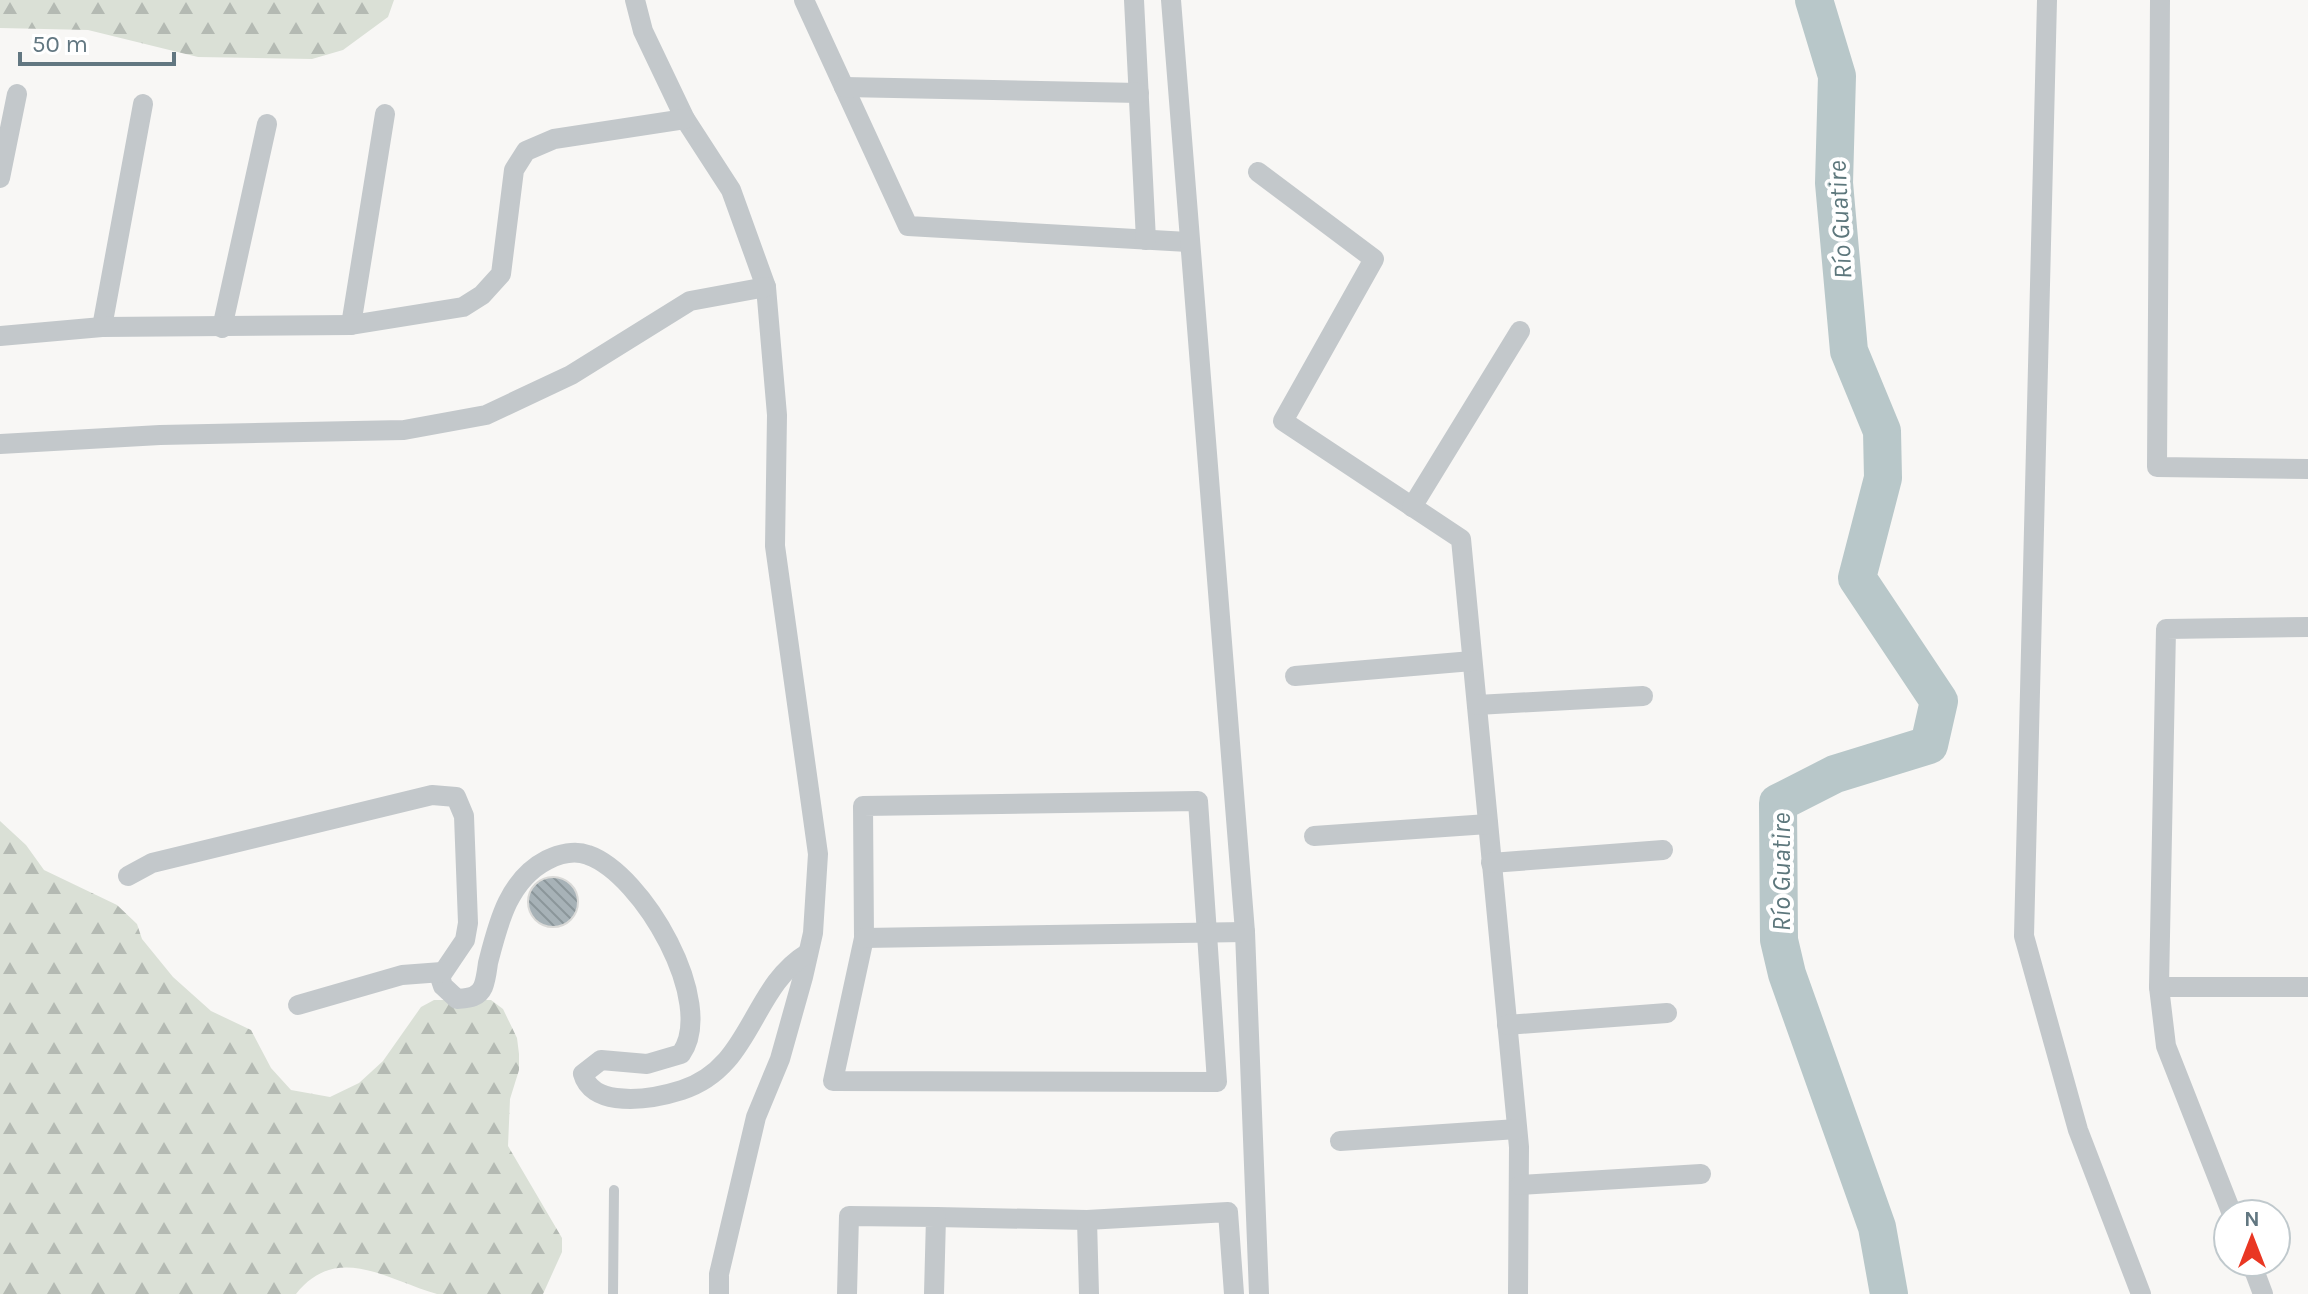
<svg xmlns="http://www.w3.org/2000/svg" width="2308" height="1294" font-family="Karla,sans-serif">
<defs>
<pattern id="forest-firs" width="22" height="20" patternUnits="userSpaceOnUse" patternTransform="scale(2)"><rect width="22" height="20" fill="#dae0d6"/><path d="M5 1l3.5 6h-7zM16 11l3.5 6h-7z" fill="#b4bab3"/></pattern>
<pattern id="building-back-hatch" width="6" height="6" patternUnits="userSpaceOnUse" patternTransform="scale(2)"><rect width="6" height="6" fill="#a7b2b7"/><path d="M-1 5l2 2M0 0l6 6M5-1l2 2" fill="none" stroke="#8b969a"/></pattern>
</defs>
<rect width="100%" height="100%" fill="#f8f7f5"/>
<g fill="url(#forest-firs)">
<path d="M 0,0 L 394,0 L 388,17 L 343,50 L 312,59 L 198,57 L 88,30 L 0,28 Z"/>
<path d="M 0,821 L 26,845 L 44,870 L 117,905 L 137,924 L 142,939 L 173,977 L 211,1011 L 251,1030 L 271,1068 L 291,1090 L 330,1097 L 359,1083 L 383,1061 L 421,1007 L 434,1000 L 491,1000 L 503,1009 L 517,1038 L 519,1054 L 519,1070 L 510,1099 L 508,1146 L 562,1238 L 562,1252 L 543,1294 C 516,1294 461,1294 437,1294 C 387,1280 337,1242 296,1294 L 0,1294 Z"/>
</g>
<g fill="none" stroke-linecap="round" stroke-linejoin="round">
<path stroke="#b8c7c9" stroke-width="38" d="M 1814,0 L 1837,76 L 1834,183 L 1849,351 L 1882,431 L 1883,478 L 1857,578 L 1939,701 L 1929,745 L 1835,774 L 1778,803 L 1779,940 L 1787,974 L 1877,1227 L 1889,1294"/>
</g>
<circle fill="url(#building-back-hatch)" stroke="#d9d9d7" stroke-width="2" cx="553" cy="902" r="25"/>
<g fill="none" stroke-linecap="round" stroke-linejoin="round">
<path stroke="#c3c8cb" stroke-width="10" d="M 613,1294 L 614,1190"/>
<g stroke="#c3c8cb" stroke-width="20">
<path d="M 635,0 L 643,31 L 685,119 L 731,190 L 766,287 L 777,415 L 775,546 L 818,854 L 813,933 L 803,977 L 780,1059 L 756,1117 L 719,1274 L 719,1294"/>
<path d="M 804,0 L 908,226 L 1188,242"/>
<path d="M 1134,0 L 1146,240"/>
<path d="M 1171,0 L 1245,932 L 1259,1294"/>
<path d="M 2047,0 L 2024,936 L 2078,1130 L 2141,1294"/>
<path d="M 2160,0 L 2157,467 L 2308,469"/>
<path d="M 844,87 L 1139,93"/>
<path d="M 1258,172 L 1374,259 L 1283,421 L 1461,539 L 1519,1147 L 1518,1294"/>
<path d="M 0,178 L 17,94"/>
<path d="M 351,325 L 385,114"/>
<path d="M 102,327 L 143,104"/>
<path d="M 222,328 L 267,124"/>
<path d="M 0,336 L 102,327 L 351,325 L 463,307 L 482,295 L 501,274 L 514,170 L 526,151 L 554,139 L 685,119"/>
<path d="M 0,444 L 160,435 L 404,430 L 486,415 L 571,375 L 690,301 L 766,287"/>
<path d="M 1412,507 L 1520,331"/>
<path d="M 1295,676 L 1472,661"/>
<path d="M 1477,705 L 1643,696"/>
<path d="M 1198,801 L 1217,1082 L 833,1081 L 864,938 L 863,806 Z"/>
<path d="M 1314,836 L 1488,824"/>
<path d="M 1491,863 L 1663,850"/>
<path d="M 128,876 L 152,863 L 432,795 L 456,797 L 464,816 L 468,923 L 465,940 L 440,977 L 443,986 L 457,999 C 468,998 478,998 483,987 C 486,980 487,970 488,963 C 498,924 508,880 547,860 C 559,854 575,850 588,855 C 643,874 717,1003 681,1054 L 647,1064 L 601,1060 L 583,1074 C 587,1089 601,1096 616,1098 C 639,1101 660,1097 682,1090 C 753,1067 750,988 808,953"/>
<path d="M 864,938 L 1245,932"/>
<path d="M 2159,987 L 2308,987"/>
<path d="M 298,1005 L 402,975 L 442,972"/>
<path d="M 1507,1025 L 1667,1013"/>
<path d="M 1340,1141 L 1517,1129"/>
<path d="M 1520,1185 L 1701,1174"/>
<path d="M 2232,1214 L 2166,1046 L 2159,987 L 2166,629 L 2308,627"/>
<path d="M 936,1217 L 1087,1220"/>
<path d="M 2251,1262 L 2263,1294"/>
<path d="M 847,1294 L 849,1216 L 936,1217 L 934,1294"/>
<path d="M 1089,1294 L 1087,1220 L 1228,1212 L 1234,1294"/>
</g>
</g>
<g text-anchor="middle" dominant-baseline="central" stroke-width="8" stroke-linejoin="round" paint-order="stroke">
<g font-size="26" font-style="italic" fill="#5d777c" stroke="#fff">
<text transform="translate(1840 220) rotate(-93)">Río Guatire</text>
<text transform="translate(1781 872) rotate(-90)">Río Guatire</text>
</g>
</g>
<g transform="translate(2252 1238)"><circle r="38" fill="#ffffff" stroke="#c0c9cd" stroke-width="2"/>
<path d="M0-6L14 30L0 20L-14 30Z" fill="#e93723"/>
<text y="-12" font-size="22" font-weight="bold" text-anchor="middle" fill="#627781">N</text>
</g>
<path d="M20 52v12h154v-12" fill="none" stroke="#627781" stroke-width="4"/>
<text x="32" y="52" font-size="24" fill="#627781" stroke="#ffffff" stroke-width="6" paint-order="stroke">50 m</text>
</svg>
